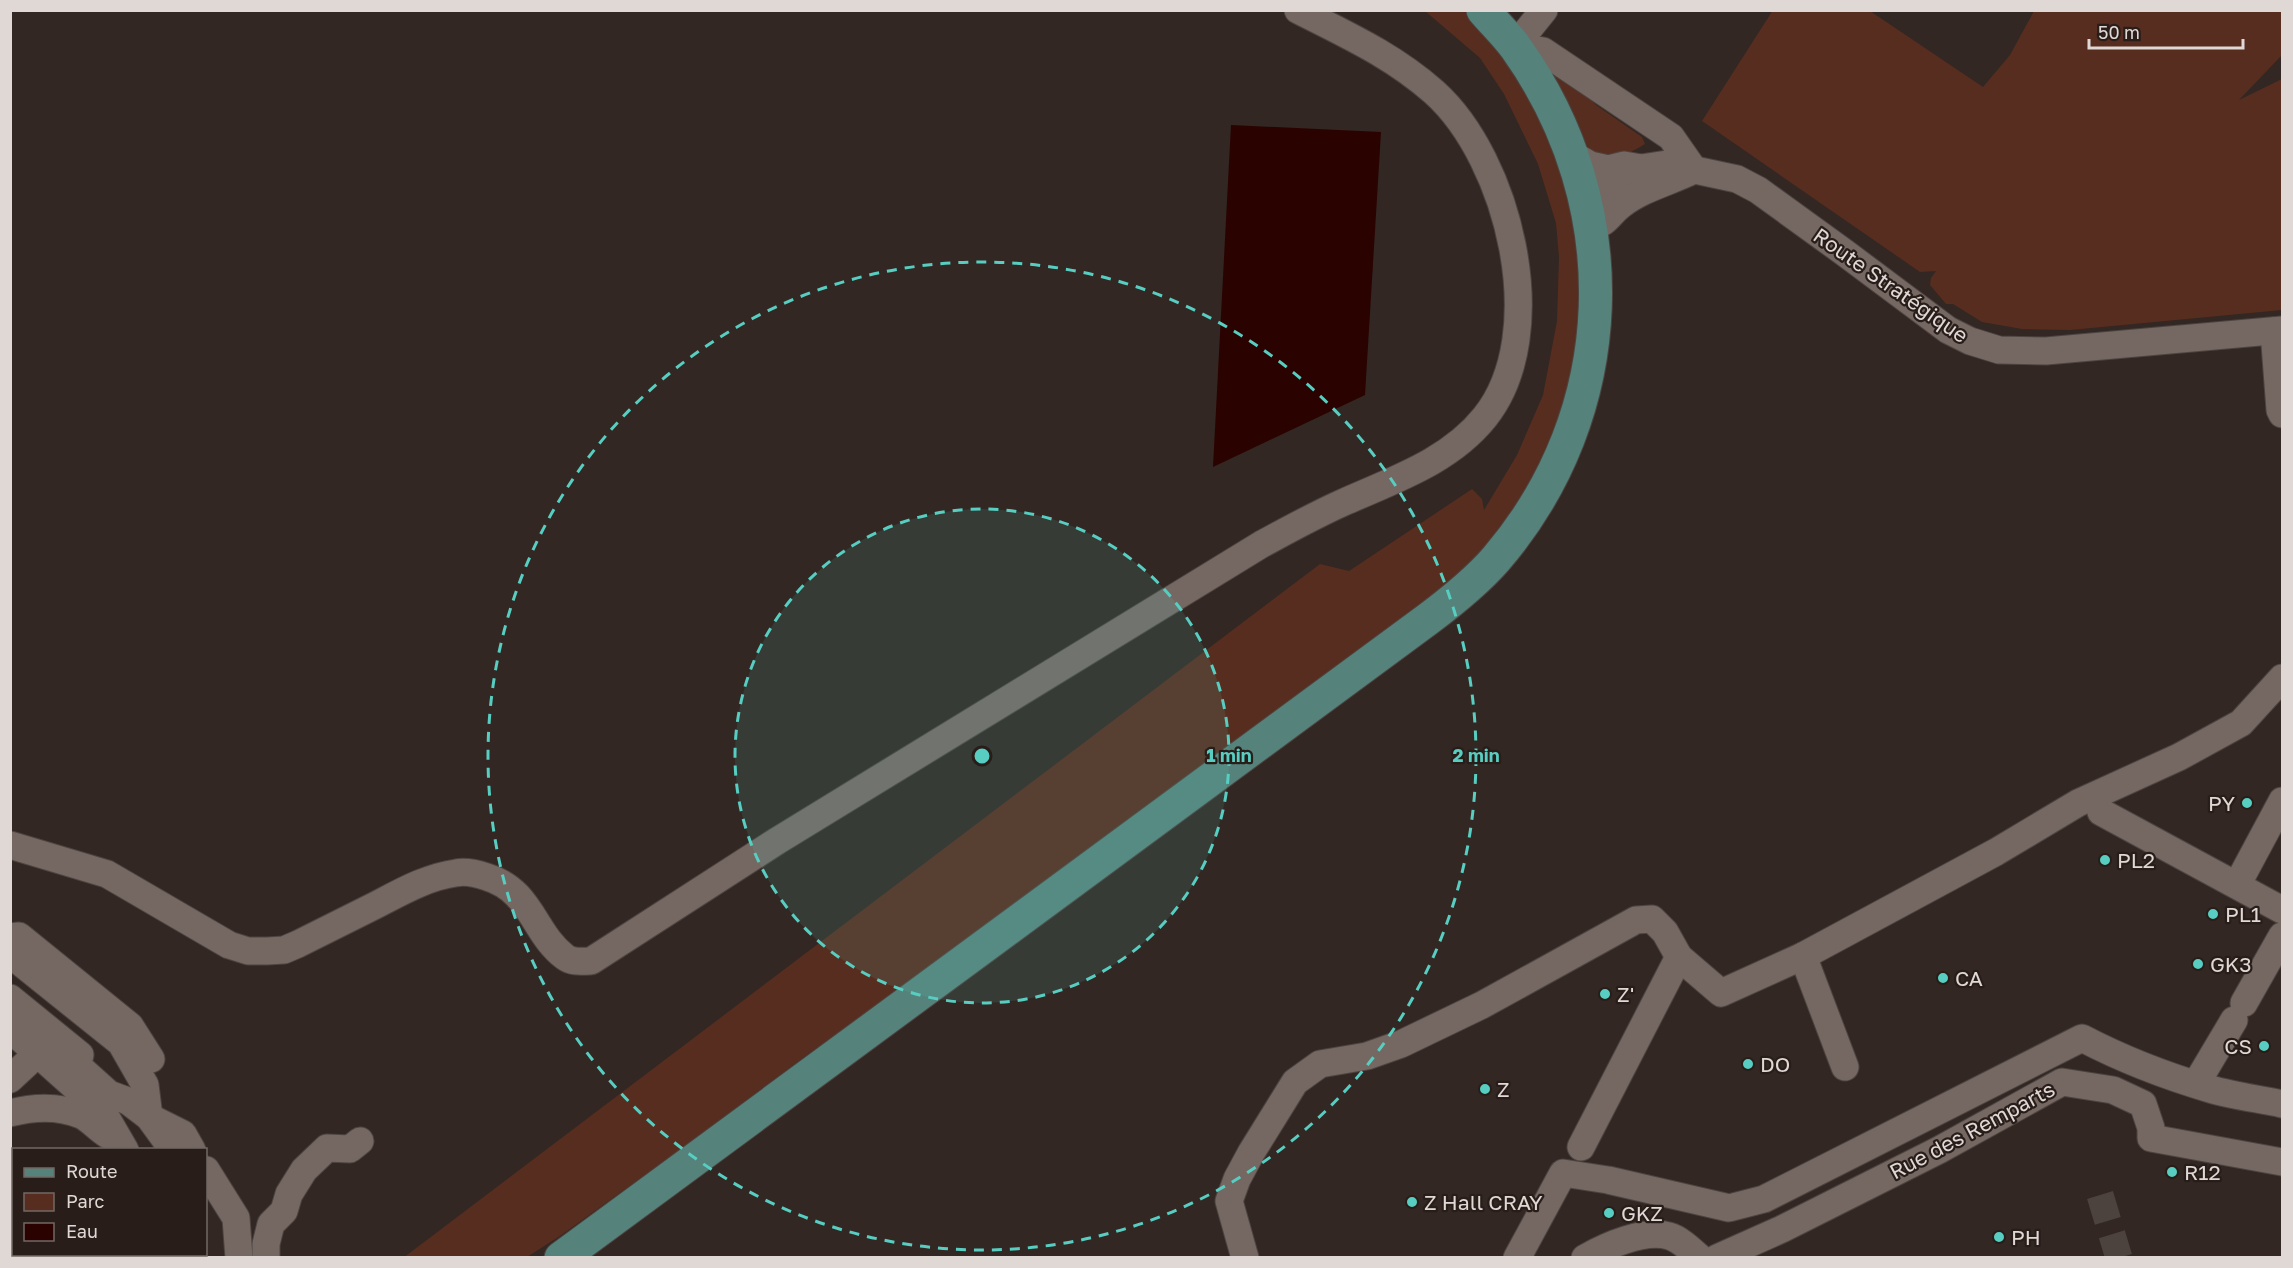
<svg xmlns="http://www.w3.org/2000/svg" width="2293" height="1268" font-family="'Golos Text',sans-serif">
<rect width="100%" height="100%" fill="#322723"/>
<g fill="#572d1f">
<path d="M 1773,10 L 1870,11 L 1983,87 L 2010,55 L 2034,11 L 2282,11 L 2282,55 L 2239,100 L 2282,79 L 2282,310 L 2070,330 L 2022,329 L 1982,322 L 1953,304 L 1946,304 L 1930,285 L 1931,278 L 1936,271 L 1920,272 L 1702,121 Z"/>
<path d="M 1425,11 L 1464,11 L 1502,53 L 1553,142 L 1578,231 L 1582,322 L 1564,414 L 1522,504 L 1449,589 L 947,958 L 808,1054 L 678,1151 L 560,1236 L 527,1257 L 403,1258 L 1320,564 L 1349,571 L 1472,489 L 1482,499 L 1484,510 L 1517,455 L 1543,395 L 1557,321 L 1559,257 L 1556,223 L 1538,164 L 1504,94 L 1480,58 Z"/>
<path d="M 1561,70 L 1596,105 L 1642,137 L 1645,144 C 1585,183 1572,121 1551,77 L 1553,71 Z"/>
</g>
<path fill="#2a0300" d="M 1231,125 L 1381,132 L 1365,395 L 1213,467 Z"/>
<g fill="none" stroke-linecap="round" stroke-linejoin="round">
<path stroke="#4c423e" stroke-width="27" stroke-dasharray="27 14" stroke-linecap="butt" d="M 2100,1195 L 2119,1258"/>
<defs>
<g id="minor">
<path d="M 1544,10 L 1515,46 L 1543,51 L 1671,137 L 1694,170"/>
<path d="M 1573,155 L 1590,165 L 1608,169 L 1624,165 L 1641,168 L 1667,164 L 1737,179 L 1758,190 L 1845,253 L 1948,330 L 1970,341 L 1999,350 L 2046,351 L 2282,330"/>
<path d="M 1586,203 L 1597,193 L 1630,180 L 1641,168"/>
<path d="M 1591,227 C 1608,223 1608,215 1621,205 C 1643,188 1670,182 1694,170"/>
<path d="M 2274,331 L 2280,410 L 2282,414"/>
<path d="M 2101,812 L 2282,910"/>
<path d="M 10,845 L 107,874 L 229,945 L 248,951 L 267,951 L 284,950 L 298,944 C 324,931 350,918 376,905 C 401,892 427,877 456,873 C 466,871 478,874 487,877 C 532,891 533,933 565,957 C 573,963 582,961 591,961 L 777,841 L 1262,544 C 1288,530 1315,515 1342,503 C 1393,480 1449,462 1485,417 C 1552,333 1509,159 1434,92 C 1392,55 1347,35 1298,10"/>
<path d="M 2237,885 L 2282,801"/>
<path d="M 10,937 L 19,936 L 130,1026 L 151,1059"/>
<path d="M 10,954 L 121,1043 L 145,1085 L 149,1117 L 173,1150"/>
<path d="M 1803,956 L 1845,1067"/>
<path d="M 10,998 L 80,1055"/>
<path d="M 2244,1003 L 2282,936"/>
<path d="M 10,1029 L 103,1112 L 125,1150"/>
<path d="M 10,1079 L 38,1053 L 51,1051 L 67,1063 L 79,1067 L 109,1094 L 128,1101 L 149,1117 L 183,1134 L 192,1150"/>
<path d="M 2196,1084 L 2234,1020"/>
<path d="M 10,1113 C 33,1107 59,1106 81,1115 C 90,1119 98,1129 108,1135"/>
<path d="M 1581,1147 L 1679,957"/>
<path d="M 206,1170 L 236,1218 L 239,1258"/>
<path d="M 185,1254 L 187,1258"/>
<path d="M 266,1258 L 266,1244 L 271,1224 L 284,1211 L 289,1194 L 304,1170 L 327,1148 L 350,1149 L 360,1141"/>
<path d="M 1245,1258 L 1229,1201 L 1237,1179 L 1251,1153 L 1295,1082 L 1320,1064 L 1367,1056 L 1401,1044 L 1482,1005 L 1636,920 L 1652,919 L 1665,932 L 1679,957 L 1721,993 L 1803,956 L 1996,852 L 2078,803 L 2179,757 L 2241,723 L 2282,678"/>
<path d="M 1517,1258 L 1563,1173 L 1608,1180 L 1729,1208 L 1764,1199 L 2082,1038 C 2122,1059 2166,1076 2210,1089 C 2234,1096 2259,1099 2282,1104"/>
<path d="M 1585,1258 C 1606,1246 1644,1229 1669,1236 C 1680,1239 1691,1250 1700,1258"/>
<path d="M 1717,1258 L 1782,1229 L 1939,1150 L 2062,1082 L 2113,1090 L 2143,1104 L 2151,1128 L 2151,1138 L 2282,1162"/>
</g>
<path id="major" d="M 561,1258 L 1428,619 C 1452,601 1476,582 1496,559 C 1622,412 1628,205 1516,48 C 1506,34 1494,23 1483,10"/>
</defs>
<use href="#minor" stroke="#4d4440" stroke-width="29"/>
<use href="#major" stroke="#4d4440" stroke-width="35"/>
<use href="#minor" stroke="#756863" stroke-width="27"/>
<use href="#major" stroke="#55827a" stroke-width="33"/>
</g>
<circle cx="982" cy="756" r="247" fill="#57cec1" fill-opacity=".12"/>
<g fill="none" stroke="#57cec1" stroke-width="3" stroke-dasharray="10 8">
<circle cx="982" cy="756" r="247"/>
<circle cx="982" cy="756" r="494"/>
</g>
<g fill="#57cec1" stroke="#281d19" stroke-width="2">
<circle cx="2247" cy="803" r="6"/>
<circle cx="2105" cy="860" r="6"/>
<circle cx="2213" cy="914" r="6"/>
<circle cx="2198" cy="964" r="6"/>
<circle cx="1943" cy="978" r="6"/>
<circle cx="1605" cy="994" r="6"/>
<circle cx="2264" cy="1046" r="6"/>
<circle cx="1748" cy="1064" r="6"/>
<circle cx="1485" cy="1089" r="6"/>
<circle cx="2172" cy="1172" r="6"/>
<circle cx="1412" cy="1202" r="6"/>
<circle cx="1609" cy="1213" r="6"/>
<circle cx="1999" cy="1237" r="6"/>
</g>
<g text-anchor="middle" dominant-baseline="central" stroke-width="4.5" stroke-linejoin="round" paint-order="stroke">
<g font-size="21" fill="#e0d8d5" stroke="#281d19">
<text transform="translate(1891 285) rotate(35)">Route Stratégique</text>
<text transform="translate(1972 1130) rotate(-28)">Rue des Remparts</text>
</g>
<g font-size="21" fill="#e0d8d5" stroke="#281d19" text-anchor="start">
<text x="2235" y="803" text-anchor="end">PY</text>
<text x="2117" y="860">PL2</text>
<text x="2225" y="914">PL1</text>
<text x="2210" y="964">GK3</text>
<text x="1955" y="978">CA</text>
<text x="1617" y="994">Z'</text>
<text x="2252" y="1046" text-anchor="end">CS</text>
<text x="1760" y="1064">DO</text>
<text x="1497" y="1089">Z</text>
<text x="2184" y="1172">R12</text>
<text x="1424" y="1202">Z Hall CRAY</text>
<text x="1621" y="1213">GKZ</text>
<text x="2011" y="1237">PH</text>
</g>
</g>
<circle cx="982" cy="756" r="9" fill="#57cec1" stroke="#281d19" stroke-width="3"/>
<g font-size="18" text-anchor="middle" font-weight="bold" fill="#57cec1" stroke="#281d19" stroke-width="4.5" stroke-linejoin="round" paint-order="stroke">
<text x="1229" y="762">1 min</text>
<text x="1476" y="762">2 min</text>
</g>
<rect width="2293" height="1268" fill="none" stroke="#e0d8d5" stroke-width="24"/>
<rect x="12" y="1148" width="195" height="108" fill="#281d19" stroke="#726864" stroke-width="1.5"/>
<rect x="24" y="1168" width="30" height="9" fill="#55827a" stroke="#726864" stroke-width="1.5"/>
<text x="66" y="1178" font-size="18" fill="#e0d8d5">Route</text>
<rect x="24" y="1193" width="30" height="18" fill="#572d1f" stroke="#726864" stroke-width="1.5"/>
<text x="66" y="1208" font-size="18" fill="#e0d8d5">Parc</text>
<rect x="24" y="1223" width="30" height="18" fill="#2a0300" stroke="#726864" stroke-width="1.5"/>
<text x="66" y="1238" font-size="18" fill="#e0d8d5">Eau</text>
<path d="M2089 39v9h154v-9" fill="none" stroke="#e0d8d5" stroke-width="3"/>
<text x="2098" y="39" font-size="18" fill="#e0d8d5" stroke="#281d19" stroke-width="4.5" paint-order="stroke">50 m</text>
</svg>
